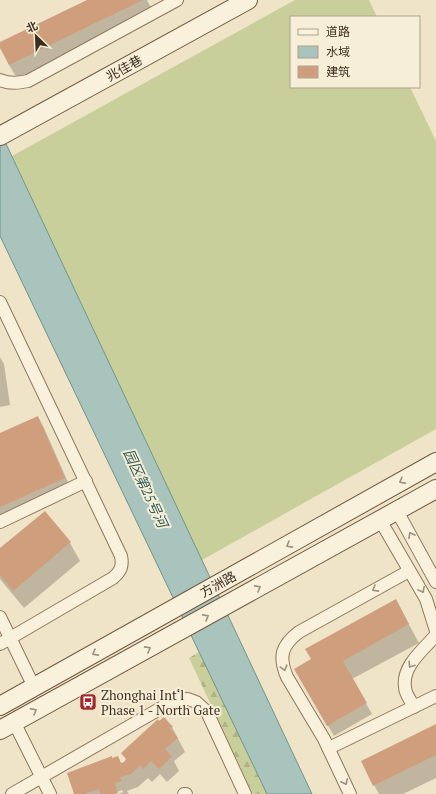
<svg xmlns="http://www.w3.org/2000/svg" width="436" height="794" font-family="'PT Serif','Noto Sans SC',serif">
<defs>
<pattern id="forest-firs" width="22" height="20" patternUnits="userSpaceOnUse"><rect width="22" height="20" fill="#c9cf9b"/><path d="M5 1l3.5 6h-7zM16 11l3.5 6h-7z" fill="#aeb285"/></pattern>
</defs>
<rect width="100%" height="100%" fill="#f0e4c8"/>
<path fill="#c9cf9b" d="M 295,0 L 369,0 L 377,17 L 291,17 L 291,87 L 410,87 L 436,141 L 436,429 L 202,560 L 12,156 Z"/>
<path fill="url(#forest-firs)" d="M 199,652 L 267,794 L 253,794 L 189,658 Z"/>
<path fill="#a9c4bc" stroke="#6f938a" d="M 0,131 L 312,794 L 267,794 L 0,236 Z"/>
<g fill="#0003">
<path d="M 89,0 L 147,0 L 156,17 L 20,83 L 9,65 L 0,43 Z"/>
<path d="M 0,357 L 4,364 L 10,405 L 0,407 Z"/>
<path d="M 38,417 L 44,428 L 71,489 L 0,520 L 0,434 Z"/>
<path d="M 45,513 L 70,543 L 80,561 L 24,608 L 0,579 L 0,550 Z"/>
<path d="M 406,619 L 419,643 L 352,679 L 372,714 L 334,736 L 296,669 L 316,667 Z"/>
<path d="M 159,722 L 172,727 L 185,752 L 174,761 L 179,771 L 167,782 L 160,774 L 152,782 L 148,778 L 138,787 L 127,791 L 129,794 L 118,794 L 123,792 L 122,790 L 112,794 L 75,794 L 112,759 L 121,764 L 127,760 L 122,753 Z"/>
<path d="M 436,725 L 436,778 L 403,794 L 379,794 L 374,785 Z"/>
</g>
<g fill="#cf9f7d">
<path d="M 87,0 L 143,0 L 9,65 L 0,48 L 0,42 Z"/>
<path d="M 38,416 L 65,478 L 0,507 L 0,433 Z"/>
<path d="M 45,511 L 71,542 L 13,591 L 0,575 L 0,548 Z"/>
<path d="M 396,599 L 409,624 L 343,661 L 367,703 L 327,726 L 294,669 L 311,659 L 305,649 Z"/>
<path d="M 164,717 L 173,727 L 170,728 L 178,738 L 165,749 L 172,757 L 159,769 L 151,761 L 143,769 L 140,765 L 131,774 L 120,777 L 122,781 L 115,783 L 118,793 L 115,794 L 100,794 L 99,789 L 84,794 L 74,794 L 67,773 L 112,756 L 112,758 L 118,756 L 121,763 L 124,762 L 126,759 L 121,753 L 158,719 L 159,721 Z"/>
<path d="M 436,724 L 436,755 L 373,786 L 361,761 Z"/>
</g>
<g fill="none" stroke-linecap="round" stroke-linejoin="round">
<defs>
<g id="street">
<path d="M 0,80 C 10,84 18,83 28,81 L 177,0"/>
<path d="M 0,302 L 121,556 C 123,566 121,571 113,578 L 0,644"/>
<path d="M 397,511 L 436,582"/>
<path d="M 380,520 L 426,599 L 436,631"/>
<path d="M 0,522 L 86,481"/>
<path d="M 0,617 L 34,687"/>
<path d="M 414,707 C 411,701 405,694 405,687 C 402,666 423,650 436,635"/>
<path d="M 14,722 L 50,794"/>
<path d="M 329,748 L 436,696"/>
<path d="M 12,794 L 175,700 L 188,699 L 196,702 L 207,712 L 245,794"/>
<path d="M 184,794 L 186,794"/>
<path d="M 350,794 L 324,739 L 287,677 C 278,656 282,645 299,632 L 409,571"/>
</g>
<g id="secondary">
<path d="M 0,136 L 248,0"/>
<path d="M 0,706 L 436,462"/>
<path d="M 0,730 L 436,489"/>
</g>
</defs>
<use href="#street" stroke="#8d765c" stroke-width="14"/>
<use href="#secondary" stroke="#6f573f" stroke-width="20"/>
<use href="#street" stroke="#faf1dc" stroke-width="12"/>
<use href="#secondary" stroke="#faf1dc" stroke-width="18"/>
</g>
<defs><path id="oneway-chevron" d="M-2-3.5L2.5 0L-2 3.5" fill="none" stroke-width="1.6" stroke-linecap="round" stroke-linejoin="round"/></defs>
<g stroke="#9c907e">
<use href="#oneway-chevron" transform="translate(402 481) rotate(151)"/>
<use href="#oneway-chevron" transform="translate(411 535) rotate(-119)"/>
<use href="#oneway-chevron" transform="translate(289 545) rotate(151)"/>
<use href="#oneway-chevron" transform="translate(258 588) rotate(-29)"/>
<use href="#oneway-chevron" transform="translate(375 589) rotate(151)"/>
<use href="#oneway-chevron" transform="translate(422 590) rotate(62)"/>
<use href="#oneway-chevron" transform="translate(206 617) rotate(-29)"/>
<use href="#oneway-chevron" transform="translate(148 649) rotate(-29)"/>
<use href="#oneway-chevron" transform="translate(95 653) rotate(151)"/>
<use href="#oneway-chevron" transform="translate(411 665) rotate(124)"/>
<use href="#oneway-chevron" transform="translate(284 668) rotate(75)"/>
<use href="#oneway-chevron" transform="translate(34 711) rotate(-29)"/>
<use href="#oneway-chevron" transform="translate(345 782) rotate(65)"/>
</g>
<defs>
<symbol id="bus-square" viewBox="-11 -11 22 22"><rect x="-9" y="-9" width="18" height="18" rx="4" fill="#9e2a2b" stroke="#f7eed8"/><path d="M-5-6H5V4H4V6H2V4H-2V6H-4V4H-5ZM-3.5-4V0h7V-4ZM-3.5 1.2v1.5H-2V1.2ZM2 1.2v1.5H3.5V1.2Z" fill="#fff"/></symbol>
</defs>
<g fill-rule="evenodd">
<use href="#bus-square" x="78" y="692" width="20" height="20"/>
</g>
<g text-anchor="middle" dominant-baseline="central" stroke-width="4" stroke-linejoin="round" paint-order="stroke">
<g font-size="13" fill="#3d2e20" stroke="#f7eed8">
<text transform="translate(124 68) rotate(-29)">兆佳巷</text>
<text transform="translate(218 584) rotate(-29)">方洲路</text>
</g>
<g font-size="13" fill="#3d2e20" stroke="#f7eed8" text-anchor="start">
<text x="101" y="695">Zhonghai Int‘l<tspan x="101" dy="15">Phase 1 - North Gate</tspan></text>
</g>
<g font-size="14" font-style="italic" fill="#2f5d5a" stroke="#f7eed8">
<text transform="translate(146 488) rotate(65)">园区第25号河</text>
</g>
</g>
<rect x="290" y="16" width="130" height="72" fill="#f7eed8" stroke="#ada18e"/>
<rect x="298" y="29" width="20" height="6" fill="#faf1dc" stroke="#ada18e"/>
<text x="326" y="36" font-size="12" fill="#3d2e20">道路</text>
<rect x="298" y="46" width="20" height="12" fill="#a9c4bc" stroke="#ada18e"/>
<text x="326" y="56" font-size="12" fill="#3d2e20">水域</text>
<rect x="298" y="66" width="20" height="12" fill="#cf9f7d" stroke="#ada18e"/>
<text x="326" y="76" font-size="12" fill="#3d2e20">建筑</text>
<g transform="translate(36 36) rotate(336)" stroke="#f7eed8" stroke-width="3" paint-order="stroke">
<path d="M0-3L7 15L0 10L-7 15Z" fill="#3d2e20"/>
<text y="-6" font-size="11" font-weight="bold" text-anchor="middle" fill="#3d2e20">北</text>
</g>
</svg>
